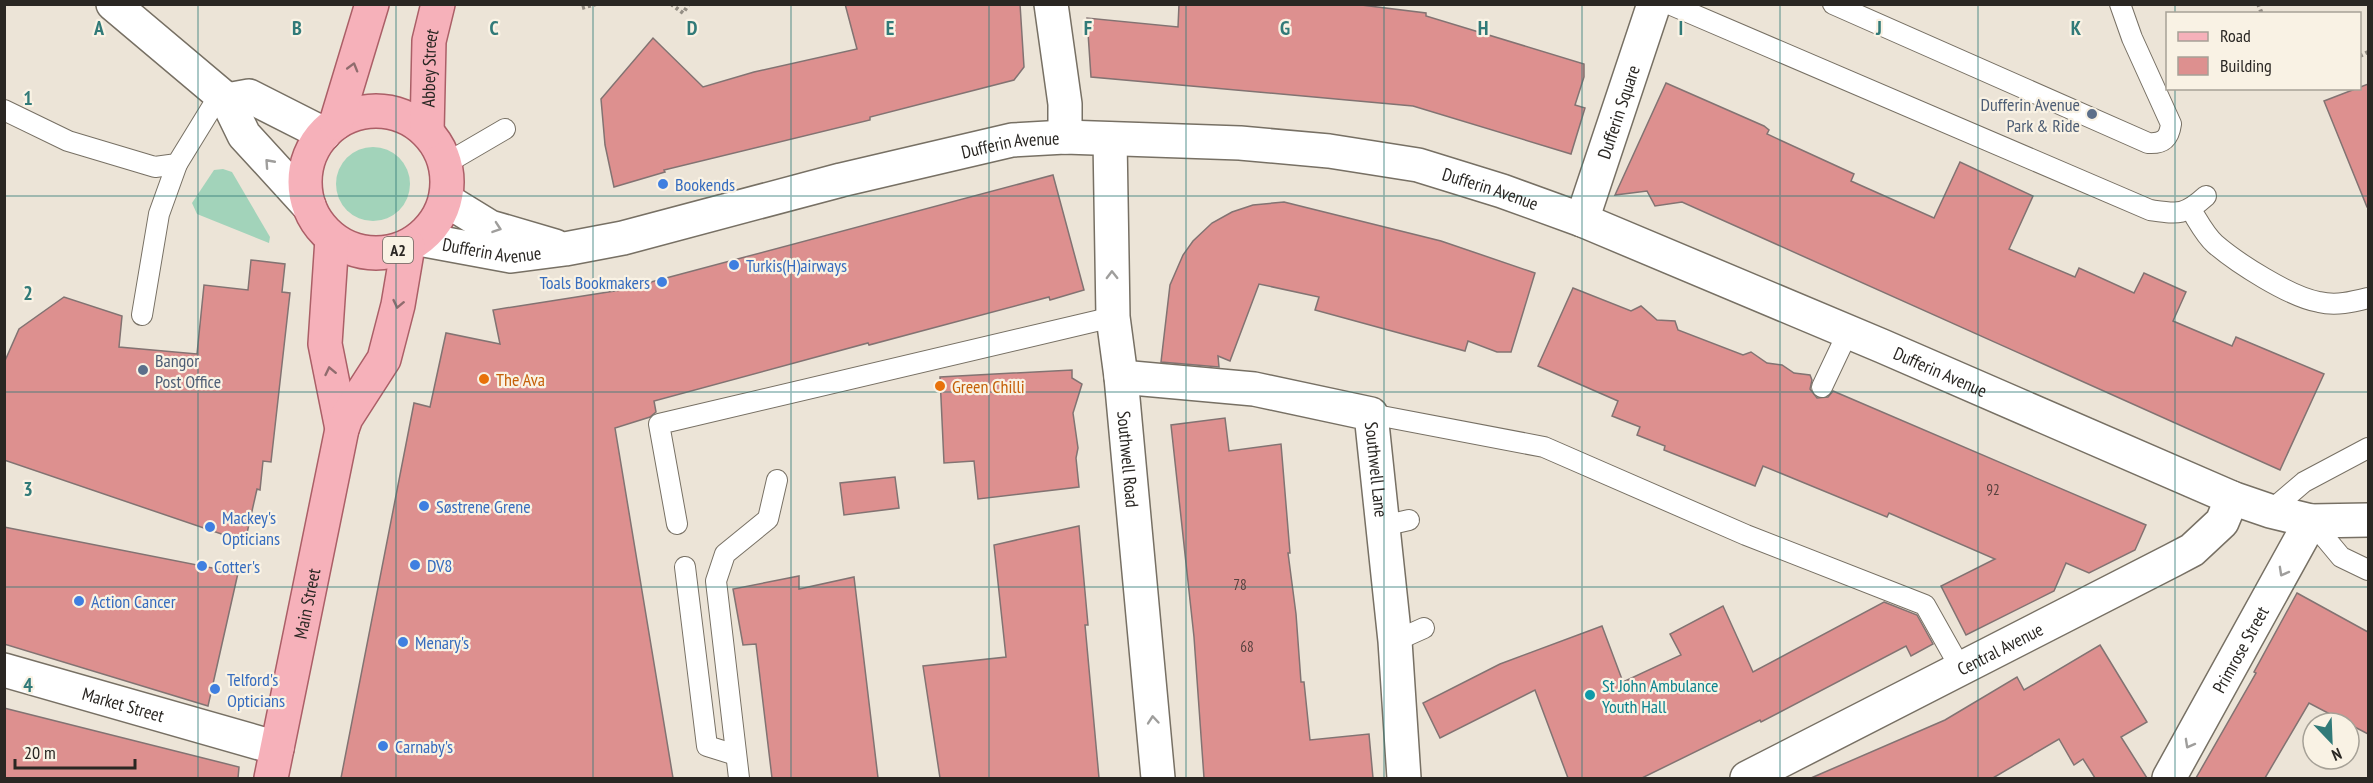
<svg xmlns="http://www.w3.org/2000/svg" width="2373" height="783" font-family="'PT Sans Narrow',sans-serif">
<rect width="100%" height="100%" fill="#ece4d7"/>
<g fill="#a2d3ba">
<circle cx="373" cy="184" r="37"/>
<path d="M 223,169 L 232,172 L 270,237 L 269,243 L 197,214 L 192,203 L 214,170 Z"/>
</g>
<g fill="#dd908f" stroke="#827372" stroke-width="1.5">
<path d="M 845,4 L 1020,4 L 1024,67 L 1014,80 L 870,117 L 870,120 L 664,170 L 665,172 L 614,187 L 605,145 L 601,99 L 653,38 L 703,87 L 754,72 L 857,49 Z"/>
<path d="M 1179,4 L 1353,4 L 1426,13 L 1426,16 L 1584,64 L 1584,77 L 1575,105 L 1585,108 L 1571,154 L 1413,106 L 1091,77 L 1087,18 L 1178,27 Z"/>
<path d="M 1666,83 L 1764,126 L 1769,130 L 1767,134 L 1854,174 L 1851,181 L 1934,218 L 1960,162 L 2033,196 L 2009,249 L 2075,277 L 2079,268 L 2134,293 L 2144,273 L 2186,292 L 2173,321 L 2232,346 L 2236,337 L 2324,374 L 2280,470 L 1682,202 L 1655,206 L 1647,191 L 1615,195 Z"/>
<path d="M 2368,84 L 2368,207 L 2367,207 L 2324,101 Z"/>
<path d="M 1053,175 L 1084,290 L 1050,300 L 1049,297 L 869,345 L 868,343 L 654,401 L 656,412 L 650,417 L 615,428 L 673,778 L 341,778 L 414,403 L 430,407 L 446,333 L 500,344 L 493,310 L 621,290 Z"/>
<path d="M 1284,202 L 1441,241 L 1535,273 L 1511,352 L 1497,352 L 1468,341 L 1465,351 L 1315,310 L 1319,297 L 1259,284 L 1230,361 L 1218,356 L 1219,367 L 1161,362 L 1170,285 L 1183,255 L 1193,241 L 1212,223 L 1232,212 L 1253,205 Z"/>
<path d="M 251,260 L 285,264 L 282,292 L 290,293 L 271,462 L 263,461 L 260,490 L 257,489 L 245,542 L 4,460 L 4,363 L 19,329 L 64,297 L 122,316 L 119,347 L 197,354 L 204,285 L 248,290 Z"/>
<path d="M 1573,288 L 1631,311 L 1641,306 L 1657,320 L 1675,321 L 1678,330 L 1743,355 L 1751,352 L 1767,363 L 1782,365 L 1794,373 L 1810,375 L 1812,380 L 1810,389 L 1817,398 L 1828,397 L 1833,391 L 2146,525 L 2135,550 L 2089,573 L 2066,563 L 2054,591 L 1966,635 L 1941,586 L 1995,559 L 1889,513 L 1887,517 L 1763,466 L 1755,486 L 1664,450 L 1665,446 L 1637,435 L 1640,427 L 1612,416 L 1618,401 L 1538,366 Z"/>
<path d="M 1072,370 L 1072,378 L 1082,384 L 1073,413 L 1078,448 L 1076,458 L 1079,487 L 978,499 L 974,461 L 944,463 L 940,377 Z"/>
<path d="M 1225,418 L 1229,451 L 1281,444 L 1290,553 L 1288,553 L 1296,614 L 1301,682 L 1304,682 L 1310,740 L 1369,734 L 1373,778 L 1204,778 L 1194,637 L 1171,425 Z"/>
<path d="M 895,477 L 899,508 L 844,515 L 840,483 Z"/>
<path d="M 1079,526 L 1088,625 L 1085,625 L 1099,778 L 940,778 L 923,666 L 1006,657 L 994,545 Z"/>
<path d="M 4,527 L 238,573 L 208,706 L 4,644 Z"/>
<path d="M 799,576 L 799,589 L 854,577 L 878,778 L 772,778 L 756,644 L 743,645 L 733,589 Z"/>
<path d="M 2297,593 L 2368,632 L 2368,734 L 2309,703 L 2265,778 L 2196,778 L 2256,673 L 2254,672 Z"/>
<path d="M 1884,602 L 1917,615 L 1933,644 L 1911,656 L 1906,646 L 1761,722 L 1760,720 L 1642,778 L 1568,778 L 1535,690 L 1440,738 L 1423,703 L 1500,664 L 1602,626 L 1623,682 L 1681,655 L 1670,634 L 1723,606 L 1753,672 Z"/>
<path d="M 2100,645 L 2147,722 L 2121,737 L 2147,778 L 2095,778 L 2083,759 L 2074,765 L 2059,739 L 1993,778 L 1811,778 L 1945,720 L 2017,677 L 2024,690 Z"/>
<path d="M 4,708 L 239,767 L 238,778 L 4,778 Z"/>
</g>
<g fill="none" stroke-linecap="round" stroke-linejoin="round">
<defs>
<g id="service">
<path d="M 1669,4 L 2150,210 C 2178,214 2184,216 2206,196"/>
<path d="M 1833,4 L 2148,143 C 2163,144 2169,139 2171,124 L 2132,38 L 2120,4"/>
<path d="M 4,110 L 68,141 L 155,167 L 177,164 L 220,94"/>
<path d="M 445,164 L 505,129"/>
<path d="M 2191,210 C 2198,221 2205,235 2215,244 C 2237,263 2290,297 2319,302 C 2336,306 2352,302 2368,298"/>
<path d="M 142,315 L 159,214 L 177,164"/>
<path d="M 1822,387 L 1848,332"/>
<path d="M 1371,414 L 1544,447 L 1746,535 L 1925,605 L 1961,669"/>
<path d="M 2270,511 L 2304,482 L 2368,448"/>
<path d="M 2311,521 L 2341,557 L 2368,570"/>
<path d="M 677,524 L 659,424 L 1113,317"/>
<path d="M 1383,526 L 1409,520"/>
<path d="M 685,567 L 707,746 L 736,755"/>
<path d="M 1395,641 L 1424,628"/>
<path d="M 739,778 L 716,581 L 725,554 L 768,519 L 777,480"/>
</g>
<g id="minor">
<path d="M 113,4 L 227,100 L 244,135 L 309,206"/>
<path d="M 1051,4 L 1065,104 L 1065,137"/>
<path d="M 227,100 L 249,96 L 324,134"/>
<path id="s1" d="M 1110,139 L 1113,317 L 1121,377 L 1158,778"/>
<path d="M 446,200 L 490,227 L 555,246"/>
<path id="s2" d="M 1582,220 L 1654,4"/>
<path id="s3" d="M 419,239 L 511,256 L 565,249 L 623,238 L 841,180 L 1012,140 L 1065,137 L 1240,143 L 1329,151 L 1418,165 L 1502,191 L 1582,220 L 1882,346 L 2232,498 L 2270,511 L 2311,521 L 2368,520"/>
<path id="s4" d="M 1121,377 L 1254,389 L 1371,414 L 1395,641 L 1404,778"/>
<path id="s5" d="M 4,670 L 277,748"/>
<path id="s6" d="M 1747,778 L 2173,560 L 2192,550 L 2222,522 L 2232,498"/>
<path id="s7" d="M 2169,778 L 2311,521"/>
</g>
<g id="primary">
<circle cx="376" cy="182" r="71"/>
<path d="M 336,123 L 372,4"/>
<path id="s8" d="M 427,132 L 429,41 L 438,4"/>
<path d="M 332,239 L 325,344 L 342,429"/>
<path id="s9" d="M 271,778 L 342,429 L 346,418 L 384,359 L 398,305 L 408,246"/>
</g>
</defs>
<use href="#service" stroke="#777064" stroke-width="22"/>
<use href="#minor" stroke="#777064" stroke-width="36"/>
<use href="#primary" stroke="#ab5f67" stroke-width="36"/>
<g stroke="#948e85" stroke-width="4" stroke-dasharray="3 3" stroke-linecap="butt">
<path d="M 671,4 L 683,13 L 689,4"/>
<path d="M 2258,4 L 2262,14"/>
<path d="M 582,8 L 596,4"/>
<path d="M 2360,56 L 2368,52"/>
</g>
<use href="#service" stroke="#fff" stroke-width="20"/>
<use href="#minor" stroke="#fff" stroke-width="33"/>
<use href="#primary" stroke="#f6b1ba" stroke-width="33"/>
</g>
<defs><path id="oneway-chevron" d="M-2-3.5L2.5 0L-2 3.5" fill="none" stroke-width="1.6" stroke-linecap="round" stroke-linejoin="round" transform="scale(1.5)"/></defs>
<g stroke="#906c6e">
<use href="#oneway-chevron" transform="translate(353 67) rotate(-74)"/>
<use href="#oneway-chevron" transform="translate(398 304) rotate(102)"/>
<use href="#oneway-chevron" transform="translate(330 371) rotate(-102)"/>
</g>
<g stroke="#9f9e9c">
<use href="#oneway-chevron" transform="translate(269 163) rotate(-132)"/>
<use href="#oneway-chevron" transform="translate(497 228) rotate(19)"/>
<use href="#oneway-chevron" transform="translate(1112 275) rotate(-91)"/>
<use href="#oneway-chevron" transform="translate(2283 572) rotate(119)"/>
<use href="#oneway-chevron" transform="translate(1153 720) rotate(-95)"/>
<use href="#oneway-chevron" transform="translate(2189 744) rotate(119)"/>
</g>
<path fill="none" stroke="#317a78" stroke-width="1.5" stroke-opacity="0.55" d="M 198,4 L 198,778M 396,4 L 396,778M 593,4 L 593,778M 791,4 L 791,778M 989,4 L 989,778M 1186,4 L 1186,778M 1384,4 L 1384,778M 1582,4 L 1582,778M 1780,4 L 1780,778M 1978,4 L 1978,778M 2175,4 L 2175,14M 2175,88 L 2175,778M 4,196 L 2368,196M 4,392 L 2368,392M 4,587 L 2368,587"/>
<g fill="#5c6f8a" stroke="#f9f2e4" stroke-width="2">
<circle cx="2092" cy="114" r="6"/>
<circle cx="143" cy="370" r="6"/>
</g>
<g fill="#3f7fe0" stroke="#f9f2e4" stroke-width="2">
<circle cx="663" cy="184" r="6"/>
<circle cx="734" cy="265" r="6"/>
<circle cx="662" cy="282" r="6"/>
<circle cx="424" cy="506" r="6"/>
<circle cx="210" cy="527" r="6"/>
<circle cx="415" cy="565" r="6"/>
<circle cx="202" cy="566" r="6"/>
<circle cx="79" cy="601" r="6"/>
<circle cx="403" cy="642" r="6"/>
<circle cx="215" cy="689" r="6"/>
<circle cx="383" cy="746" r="6"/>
</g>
<g fill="#e8710a" stroke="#f9f2e4" stroke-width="2">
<circle cx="484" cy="379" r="6"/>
<circle cx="940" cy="386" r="6"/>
</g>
<circle fill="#0f9aa8" stroke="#f9f2e4" stroke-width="2" cx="1590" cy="695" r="6"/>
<g text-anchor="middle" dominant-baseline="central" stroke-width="4.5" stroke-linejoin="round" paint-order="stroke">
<g font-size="15" fill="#57413e">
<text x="1993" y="489">92</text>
<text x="1240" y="584">78</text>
<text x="1247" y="646">68</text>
</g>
<rect fill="#f9f2e4" stroke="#68645d" stroke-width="1.5" x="383" y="237" width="30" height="26" rx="4.5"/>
<g font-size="16" font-weight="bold" fill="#2a2723">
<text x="398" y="250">A2</text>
</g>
<g font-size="18" fill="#2a2723" stroke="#f9f2e4">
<text stroke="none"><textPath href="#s8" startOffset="64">Abbey Street</textPath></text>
<text stroke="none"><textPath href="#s2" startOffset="114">Dufferin Square</textPath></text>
<text stroke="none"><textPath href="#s3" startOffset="606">Dufferin Avenue</textPath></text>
<text stroke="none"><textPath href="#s3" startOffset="1092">Dufferin Avenue</textPath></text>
<text stroke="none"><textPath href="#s3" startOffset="74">Dufferin Avenue</textPath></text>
<text stroke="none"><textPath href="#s3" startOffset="1578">Dufferin Avenue</textPath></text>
<text stroke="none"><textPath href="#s1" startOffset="321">Southwell Road</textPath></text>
<text stroke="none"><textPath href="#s4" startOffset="309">Southwell Lane</textPath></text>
<text stroke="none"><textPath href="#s9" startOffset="178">Main Street</textPath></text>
<text stroke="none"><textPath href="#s6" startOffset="284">Central Avenue</textPath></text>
<text stroke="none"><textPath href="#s7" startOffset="147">Primrose Street</textPath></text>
<text stroke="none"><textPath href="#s5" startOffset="124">Market Street</textPath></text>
</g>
<g font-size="18" fill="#4e5e75" stroke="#f9f2e4" text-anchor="end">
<text x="2080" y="104">Dufferin Avenue<tspan x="2080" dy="21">Park &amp; Ride</tspan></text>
<text x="155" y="360" text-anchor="start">Bangor<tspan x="155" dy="21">Post Office</tspan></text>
</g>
<g font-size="18" fill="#366cbe" stroke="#f9f2e4" text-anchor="start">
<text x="675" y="184">Bookends</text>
<text x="746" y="265">Turkis(H)airways</text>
<text x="650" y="282" text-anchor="end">Toals Bookmakers</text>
<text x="436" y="506">Søstrene Grene</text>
<text x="222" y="517">Mackey's<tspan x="222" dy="21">Opticians</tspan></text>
<text x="427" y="565">DV8</text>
<text x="214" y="566">Cotter's</text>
<text x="91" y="601">Action Cancer</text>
<text x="415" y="642">Menary's</text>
<text x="227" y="679">Telford's<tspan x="227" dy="21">Opticians</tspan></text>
<text x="395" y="746">Carnaby's</text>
</g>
<g font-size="18" fill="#c56008" stroke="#f9f2e4" text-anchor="start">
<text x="496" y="379">The Ava</text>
<text x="952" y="386">Green Chilli</text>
</g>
<g font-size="18" fill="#0d838f" stroke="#f9f2e4" text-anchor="start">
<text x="1602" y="685">St John Ambulance<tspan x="1602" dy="21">Youth Hall</tspan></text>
</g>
</g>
<g font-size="20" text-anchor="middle" font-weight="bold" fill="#317a78" stroke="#f9f2e4" stroke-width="4.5" stroke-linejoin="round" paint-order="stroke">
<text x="99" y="35">A</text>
<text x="297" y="35">B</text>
<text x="494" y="35">C</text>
<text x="692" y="35">D</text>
<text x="890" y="35">E</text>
<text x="1088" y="35">F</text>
<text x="1285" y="35">G</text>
<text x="1483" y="35">H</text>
<text x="1681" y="35">I</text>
<text x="1879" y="35">J</text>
<text x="2076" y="35">K</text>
<text x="28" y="105">1</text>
<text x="28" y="300">2</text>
<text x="28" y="496">3</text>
<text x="28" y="692">4</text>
</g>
<rect width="2373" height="783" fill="none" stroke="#2a2723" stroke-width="12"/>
<rect x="2166" y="12" width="195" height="78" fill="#f9f2e4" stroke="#a6a197" stroke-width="1.5"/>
<rect x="2178" y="32" width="30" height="9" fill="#f6b1ba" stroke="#a6a197" stroke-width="1.5"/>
<text x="2220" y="42" font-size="18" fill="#2a2723">Road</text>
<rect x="2178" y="57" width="30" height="18" fill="#dd908f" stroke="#a6a197" stroke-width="1.5"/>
<text x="2220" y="72" font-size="18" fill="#2a2723">Building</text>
<g transform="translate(2331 741) rotate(157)"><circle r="28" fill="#f9f2e4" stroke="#a6a197" stroke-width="1.5"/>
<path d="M0-4.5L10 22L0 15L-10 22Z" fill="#317a78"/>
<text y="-9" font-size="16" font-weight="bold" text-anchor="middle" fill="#2a2723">N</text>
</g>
<path d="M15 759v9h120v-9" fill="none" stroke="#2a2723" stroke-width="3"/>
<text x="24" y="759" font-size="18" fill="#2a2723" stroke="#f9f2e4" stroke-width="4.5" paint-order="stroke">20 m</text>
</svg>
